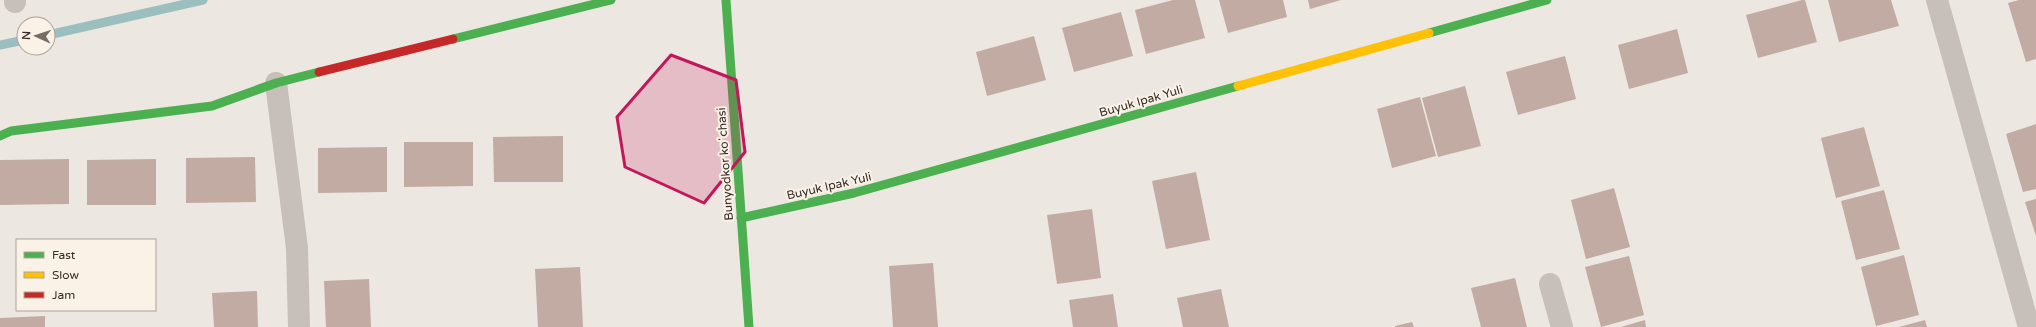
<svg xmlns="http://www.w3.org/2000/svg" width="2036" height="327" font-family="'Varela Round',sans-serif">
<rect width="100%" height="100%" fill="#ede7e1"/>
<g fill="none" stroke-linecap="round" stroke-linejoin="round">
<g stroke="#9bbfbf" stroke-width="9">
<path d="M 48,35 L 203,0"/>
<path d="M 0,45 L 24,40"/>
</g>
</g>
<g fill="#c2aba2">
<path d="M 1173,0 L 1195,0 L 1205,38 L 1146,54 L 1135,10 Z"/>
<path d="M 1219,0 L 1283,0 L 1287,17 L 1228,33 Z"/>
<path d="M 1308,0 L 1341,0 L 1310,9 Z"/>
<path d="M 1802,0 L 1805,0 L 1817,42 L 1758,58 L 1746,15 Z"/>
<path d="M 1828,0 L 1891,0 L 1899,26 L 1839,42 Z"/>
<path d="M 2019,0 L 2036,0 L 2036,59 L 2026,62 L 2008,3 Z"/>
<path d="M 1121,12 L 1133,56 L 1074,72 L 1062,28 Z"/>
<path d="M 1677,29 L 1688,73 L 1629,89 L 1618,45 Z"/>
<path d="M 1034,36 L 1046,80 L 987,96 L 976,52 Z"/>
<path d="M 1565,56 L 1576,99 L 1518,115 L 1506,72 Z"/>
<path d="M 1465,86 L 1481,146 L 1438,157 L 1422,98 Z"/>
<path d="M 1420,97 L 1436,156 L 1392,168 L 1377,109 Z"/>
<path d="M 2036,124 L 2036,189 L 2023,192 L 2006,134 Z"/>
<path d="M 1864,127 L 1880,186 L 1836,198 L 1821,138 Z"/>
<path d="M 563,136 L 563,182 L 494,182 L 493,137 Z"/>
<path d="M 404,142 L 473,142 L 473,186 L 404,187 Z"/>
<path d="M 387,147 L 387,192 L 318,193 L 318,148 Z"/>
<path d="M 255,157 L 256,202 L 186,203 L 186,158 Z"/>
<path d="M 69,159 L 69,204 L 0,205 L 0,160 Z"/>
<path d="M 156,159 L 156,205 L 87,205 L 87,160 Z"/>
<path d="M 1196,172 L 1210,240 L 1166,249 L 1152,181 Z"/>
<path d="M 1614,188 L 1630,247 L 1586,259 L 1571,200 Z"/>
<path d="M 1884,190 L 1900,249 L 1856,260 L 1841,201 Z"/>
<path d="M 2036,199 L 2036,236 L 2025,202 Z"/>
<path d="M 1092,209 L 1101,278 L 1057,284 L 1047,215 Z"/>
<path d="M 1904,255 L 1919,315 L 1876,326 L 1861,267 Z"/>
<path d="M 1629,256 L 1644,315 L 1601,327 L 1585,267 Z"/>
<path d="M 933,263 L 938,327 L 893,327 L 889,266 Z"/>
<path d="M 580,267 L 583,327 L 538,327 L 535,269 Z"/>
<path d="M 1515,278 L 1527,327 L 1481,327 L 1471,288 Z"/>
<path d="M 369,279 L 371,327 L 326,327 L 324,281 Z"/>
<path d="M 1221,289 L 1229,327 L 1183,327 L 1177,298 Z"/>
<path d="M 257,291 L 258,327 L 214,327 L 212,293 Z"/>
<path d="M 1113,294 L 1118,327 L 1073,327 L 1069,300 Z"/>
<path d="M 45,316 L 45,327 L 0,327 L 0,318 Z"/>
<path d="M 1645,320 L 1646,327 L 1621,327 Z"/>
<path d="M 1925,320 L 1927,327 L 1899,327 Z"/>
<path d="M 1412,322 L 1414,327 L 1395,327 L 1395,326 Z"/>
</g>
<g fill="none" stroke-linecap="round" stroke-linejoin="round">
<g stroke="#c7bfb9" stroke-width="22">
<path d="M 15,0 L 15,2"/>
<path d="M 1937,0 L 2029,327"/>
<path d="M 276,83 L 297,248 L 299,327"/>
<path d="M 1550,284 L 1562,327"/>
</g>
<g stroke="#4caf50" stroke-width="9">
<path d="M 726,0 L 749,327"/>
<path d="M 1429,33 L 1547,0"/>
<path d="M 453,39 L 611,0"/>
<path d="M 0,136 L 11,131 L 212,106 L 276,83 L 319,72"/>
<path d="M 741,218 L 854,193 L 1238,86"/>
</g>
<path stroke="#ffc107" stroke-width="9" d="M 1238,86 L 1429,33"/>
<path stroke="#c62828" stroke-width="9" d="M 319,72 L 453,39"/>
</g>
<path fill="#c2185b" fill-opacity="0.2" stroke="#c2185b" stroke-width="3" stroke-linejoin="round" d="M 671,55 L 736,80 L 745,152 L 704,203 L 625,167 L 617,117 Z"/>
<g text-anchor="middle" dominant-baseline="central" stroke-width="4" stroke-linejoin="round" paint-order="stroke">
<g font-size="12" fill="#372c27" stroke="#faf2e7">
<text transform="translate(1141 101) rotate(-16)">Buyuk Ipak Yuli</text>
<text transform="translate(725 164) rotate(-94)">Bunyodkor koʻchasi</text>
<text transform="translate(829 186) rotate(-13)">Buyuk Ipak Yuli</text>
</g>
</g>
<rect x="16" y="239" width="140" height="72" fill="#faf2e7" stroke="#aca39a"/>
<rect x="24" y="252" width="20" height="6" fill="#4caf50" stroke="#aca39a"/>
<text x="52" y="259" font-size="12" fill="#372c27">Fast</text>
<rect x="24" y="272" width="20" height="6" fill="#ffc107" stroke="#aca39a"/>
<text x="52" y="279" font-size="12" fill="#372c27">Slow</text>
<rect x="24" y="292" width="20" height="6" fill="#c62828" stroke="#aca39a"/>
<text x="52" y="299" font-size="12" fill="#372c27">Jam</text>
<g transform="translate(36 36) rotate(273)"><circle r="19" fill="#faf2e7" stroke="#aca39a"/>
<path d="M0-3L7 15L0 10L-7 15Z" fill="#776d68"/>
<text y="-6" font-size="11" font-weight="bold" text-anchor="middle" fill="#372c27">N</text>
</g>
</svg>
